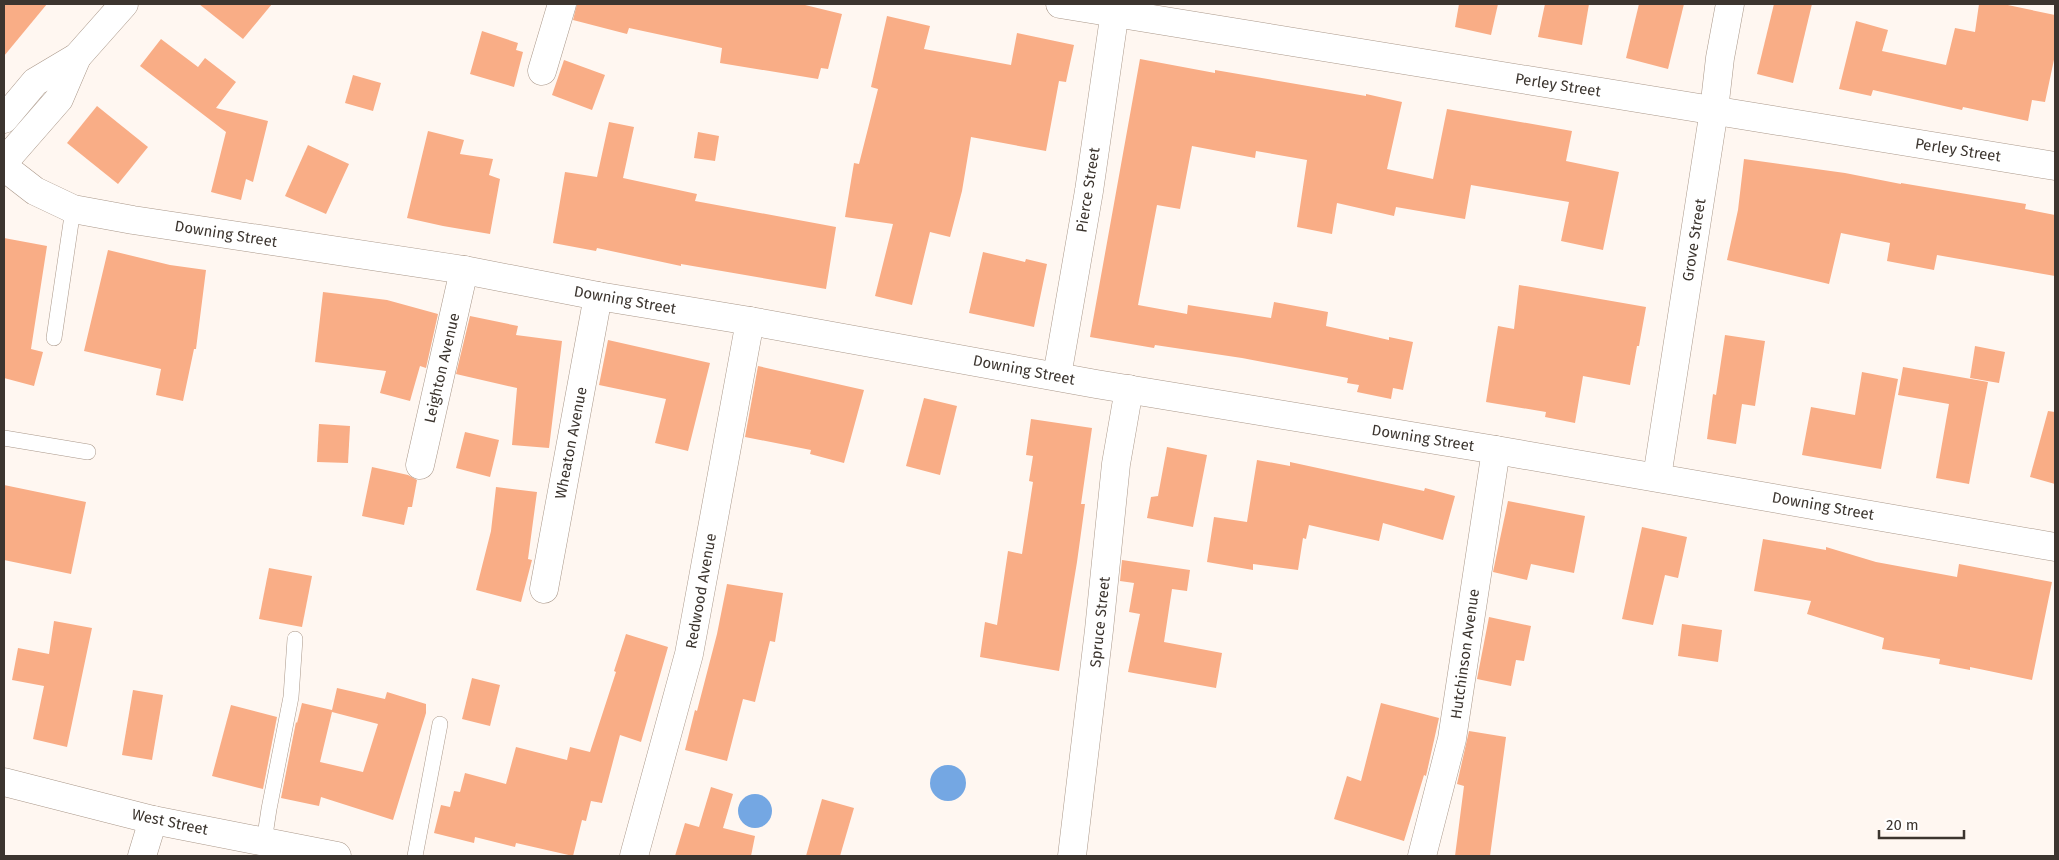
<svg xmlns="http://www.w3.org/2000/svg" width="2059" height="860" font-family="'Fira Sans',sans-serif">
<rect width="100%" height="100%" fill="#fff7f1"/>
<g fill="#74a7e3">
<circle cx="948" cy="783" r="18"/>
<circle cx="755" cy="811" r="17"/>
</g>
<g fill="#f9ad86" fill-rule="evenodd">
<path d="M 4,4 L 47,4 L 4,56 Z"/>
<path d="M 199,4 L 272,4 L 243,39 Z"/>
<path d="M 577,4 L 801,4 L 842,14 L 828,69 L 821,68 L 818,79 L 720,63 L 722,48 L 629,28 L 627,34 L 573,20 Z"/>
<path d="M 1459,4 L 1498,4 L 1491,35 L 1455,27 Z"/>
<path d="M 1545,4 L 1589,4 L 1582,45 L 1538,37 Z"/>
<path d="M 1639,4 L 1684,4 L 1668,69 L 1626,58 Z"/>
<path d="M 1774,4 L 1812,4 L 1793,83 L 1757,74 Z"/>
<path d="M 1979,4 L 2003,4 L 2055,15 L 2055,55 L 2045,102 L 2032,100 L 2028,121 L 1963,107 L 1962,110 L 1873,90 L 1871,96 L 1839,89 L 1856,21 L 1888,30 L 1882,51 L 1946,65 L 1955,28 L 1975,32 Z"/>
<path d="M 887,16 L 930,26 L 924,49 L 1011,65 L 1017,33 L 1074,45 L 1066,82 L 1059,81 L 1046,151 L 971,137 L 962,191 L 950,237 L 930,232 L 912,305 L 875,296 L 893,224 L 845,217 L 854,163 L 859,164 L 878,89 L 871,87 Z"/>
<path d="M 482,31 L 518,43 L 516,50 L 523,52 L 514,87 L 470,74 Z"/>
<path d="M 161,39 L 198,67 L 205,58 L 236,82 L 216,108 L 268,121 L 253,182 L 246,179 L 241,200 L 211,192 L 226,132 L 140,66 Z"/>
<path d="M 1140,59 L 1215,73 L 1215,70 L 1366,96 L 1366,94 L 1402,102 L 1387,169 L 1433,179 L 1447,109 L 1572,131 L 1566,161 L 1619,172 L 1603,250 L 1561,241 L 1569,202 L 1471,185 L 1465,219 L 1396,207 L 1394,216 L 1337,203 L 1332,234 L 1297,227 L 1307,160 L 1256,151 L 1255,158 L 1192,146 L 1180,209 L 1157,205 L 1138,305 L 1187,314 L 1188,305 L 1271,318 L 1274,302 L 1328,312 L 1326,326 L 1389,340 L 1389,337 L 1413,342 L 1403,390 L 1393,388 L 1391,399 L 1357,392 L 1359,385 L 1347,383 L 1348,378 L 1242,358 L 1155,345 L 1154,348 L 1090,337 Z"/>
<path d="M 564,60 L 605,75 L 592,110 L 552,95 Z"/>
<path d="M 353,75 L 381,83 L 373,111 L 345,103 Z"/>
<path d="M 97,106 L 148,147 L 118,184 L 67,143 Z"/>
<path d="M 609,122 L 634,127 L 623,178 L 697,194 L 695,201 L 836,227 L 826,289 L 681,264 L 681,266 L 597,248 L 596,251 L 553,243 L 565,172 L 597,177 Z"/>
<path d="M 428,131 L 464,140 L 460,154 L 493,159 L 489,175 L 500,179 L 490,234 L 443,226 L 407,218 Z"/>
<path d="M 698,132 L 719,136 L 715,161 L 694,158 Z"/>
<path d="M 308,145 L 349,164 L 326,214 L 285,196 Z"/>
<path d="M 1744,159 L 1845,173 L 1901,184 L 1901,183 L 2026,204 L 2025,209 L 2055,215 L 2055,276 L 1937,255 L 1934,270 L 1887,261 L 1890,243 L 1841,233 L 1829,284 L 1727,260 L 1738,210 Z"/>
<path d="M 4,238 L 47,246 L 31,349 L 43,352 L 34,386 L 4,378 Z"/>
<path d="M 108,250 L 170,265 L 206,270 L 196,349 L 194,349 L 183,401 L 156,395 L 161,369 L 84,351 Z"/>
<path d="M 983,252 L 1025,262 L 1026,259 L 1047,264 L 1034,327 L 969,313 Z"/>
<path d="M 1519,285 L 1646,307 L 1639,346 L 1637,346 L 1630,385 L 1583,376 L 1575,423 L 1545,417 L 1546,412 L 1486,402 L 1498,326 L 1514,329 Z"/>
<path d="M 323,292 L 387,300 L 438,314 L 426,368 L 420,366 L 410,401 L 380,393 L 386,371 L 315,362 Z"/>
<path d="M 470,316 L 518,326 L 516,335 L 562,341 L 549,448 L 512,445 L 517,388 L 456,374 Z"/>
<path d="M 1725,335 L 1765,341 L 1755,406 L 1742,404 L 1736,444 L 1707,439 L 1713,394 L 1716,395 Z"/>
<path d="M 608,340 L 710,363 L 688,451 L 655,443 L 666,399 L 599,385 Z"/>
<path d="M 1975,346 L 2005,352 L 1999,383 L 1970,378 Z"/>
<path d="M 758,366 L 864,390 L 844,463 L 810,454 L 811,450 L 745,437 Z"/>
<path d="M 1903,367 L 1988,382 L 1969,484 L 1936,478 L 1949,404 L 1898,395 Z"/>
<path d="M 1862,372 L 1898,379 L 1881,469 L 1802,455 L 1811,407 L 1855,415 Z"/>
<path d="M 924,398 L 957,406 L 940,475 L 906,466 Z"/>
<path d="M 2048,411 L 2055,412 L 2055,484 L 2030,477 Z"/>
<path d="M 1031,419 L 1092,428 L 1081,504 L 1085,504 L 1077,562 L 1059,671 L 980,657 L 985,622 L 997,625 L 1008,551 L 1022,554 L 1033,482 L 1029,481 L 1033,456 L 1026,455 Z"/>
<path d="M 319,424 L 350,426 L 348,463 L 317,462 Z"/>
<path d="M 465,432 L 499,440 L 490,477 L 456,468 Z"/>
<path d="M 1167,447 L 1207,455 L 1193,527 L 1147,518 L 1151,497 L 1158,496 Z"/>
<path d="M 1257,460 L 1290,466 L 1290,462 L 1424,491 L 1425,488 L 1455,496 L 1443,540 L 1383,523 L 1379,541 L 1309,525 L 1306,539 L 1303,538 L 1298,570 L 1253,564 L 1253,570 L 1207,562 L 1214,517 L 1247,522 Z"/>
<path d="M 372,467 L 408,475 L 417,480 L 412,507 L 408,507 L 404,525 L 362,516 Z"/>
<path d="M 4,485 L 86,502 L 71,574 L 4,560 Z"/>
<path d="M 496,487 L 537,492 L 528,559 L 532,560 L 521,602 L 476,590 L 491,531 Z"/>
<path d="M 1508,501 L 1585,516 L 1574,573 L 1531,564 L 1527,580 L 1493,572 Z"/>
<path d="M 1642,527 L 1687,537 L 1678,578 L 1665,575 L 1653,625 L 1622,619 Z"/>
<path d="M 1763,539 L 1826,550 L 1826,547 L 1876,562 L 1957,577 L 1959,564 L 2052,582 L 2032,680 L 1970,667 L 1970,670 L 1939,664 L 1940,659 L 1882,649 L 1884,638 L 1807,614 L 1811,601 L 1754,591 Z"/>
<path d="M 1122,560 L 1190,570 L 1187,591 L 1172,589 L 1164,642 L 1222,653 L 1216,688 L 1128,672 L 1140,614 L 1129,612 L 1134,583 L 1120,581 Z"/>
<path d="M 269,568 L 312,576 L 302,627 L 259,619 Z"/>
<path d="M 727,584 L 783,593 L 775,642 L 770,641 L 755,702 L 743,699 L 727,761 L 685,750 L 695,710 L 697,711 L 717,634 Z"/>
<path d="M 1489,617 L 1531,626 L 1524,661 L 1516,660 L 1511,686 L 1477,679 Z"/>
<path d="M 54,621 L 92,628 L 67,747 L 33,739 L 44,686 L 12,680 L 18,648 L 49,654 Z"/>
<path d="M 1682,624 L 1722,630 L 1718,662 L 1678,656 Z"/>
<path d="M 626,634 L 668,647 L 641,742 L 620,735 L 602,803 L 591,801 L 586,821 L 582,820 L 573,856 L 516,843 L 515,847 L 475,837 L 474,843 L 434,833 L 441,805 L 450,807 L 454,791 L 460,792 L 465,773 L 506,784 L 516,747 L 567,760 L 570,747 L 590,752 L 616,672 L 614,671 Z"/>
<path d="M 472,678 L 500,685 L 490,726 L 462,719 Z"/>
<path d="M 337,688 L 385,699 L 387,692 L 426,704 L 426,713 L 393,820 L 321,797 L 319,806 L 281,798 L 296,722 L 297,723 L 302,703 L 332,710 ZM 332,712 L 378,724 L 363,772 L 320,762 Z"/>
<path d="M 133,690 L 163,695 L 152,760 L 122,755 Z"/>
<path d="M 1381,703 L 1439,718 L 1426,776 L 1424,775 L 1404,841 L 1334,819 L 1347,776 L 1361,781 Z"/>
<path d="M 231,705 L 277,717 L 263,789 L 212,776 Z"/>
<path d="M 1469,731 L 1506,737 L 1490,856 L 1455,856 L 1464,786 L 1457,784 Z"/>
<path d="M 711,787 L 733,794 L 723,828 L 755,836 L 751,856 L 675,856 L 685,823 L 699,827 Z"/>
<path d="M 822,799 L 854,808 L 840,856 L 806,856 Z"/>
</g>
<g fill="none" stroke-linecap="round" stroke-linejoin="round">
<defs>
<g id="service">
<path d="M 54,338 L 73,209"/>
<path d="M 4,438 L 88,452"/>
<path d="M 264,842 L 269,809 L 291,697 L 295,639"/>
<path d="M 415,856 L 440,724"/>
</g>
<g id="minor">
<path d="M 1060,4 L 2055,166"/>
<path d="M 542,71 L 562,4"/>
<path d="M 4,167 L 35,191 L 73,209 L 133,220 L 464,270 L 598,296 L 750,321 L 1096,384 L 1496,450 L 2055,547"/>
<path d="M 1057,376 L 1089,191 L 1116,4"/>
<path d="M 420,465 L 464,270"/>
<path d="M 1657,477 L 1714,110 L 1720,58 L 1730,4"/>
<path d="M 544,589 L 598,296"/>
<path d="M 142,856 L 153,820"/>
<path d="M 634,856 L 689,654 L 750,321"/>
<path d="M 1072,856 L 1099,630 L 1116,464 L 1129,389"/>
<path d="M 1422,856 L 1452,739 L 1496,450"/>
</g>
<path id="tertiary" d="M 4,782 L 153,820 L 337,856"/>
<g id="secondary">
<path d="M 4,119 L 35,82 L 77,57 L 124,4"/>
<path d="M 4,162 L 59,99 L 77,57"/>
</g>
</defs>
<use href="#service" stroke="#aa988a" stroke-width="16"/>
<use href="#minor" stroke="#aa988a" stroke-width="29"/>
<use href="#tertiary" stroke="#aa988a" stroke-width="29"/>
<use href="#secondary" stroke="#aa988a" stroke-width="29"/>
<use href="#service" stroke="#fff" stroke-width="15"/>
<use href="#minor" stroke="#fff" stroke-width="28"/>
<use href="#tertiary" stroke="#fff" stroke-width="28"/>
<use href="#secondary" stroke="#fff" stroke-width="28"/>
</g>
<g text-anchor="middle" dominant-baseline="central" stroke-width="4.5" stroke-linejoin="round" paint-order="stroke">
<g font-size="15" fill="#3c352f" stroke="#fff">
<text transform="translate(1558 85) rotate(9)">Perley Street</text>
<text transform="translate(1958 150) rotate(9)">Perley Street</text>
<text transform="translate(1088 190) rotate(-81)">Pierce Street</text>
<text transform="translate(226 234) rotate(9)">Downing Street</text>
<text transform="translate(1694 240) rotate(-81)">Grove Street</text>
<text transform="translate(625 300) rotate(10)">Downing Street</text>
<text transform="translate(442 368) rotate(-77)">Leighton Avenue</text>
<text transform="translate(1024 370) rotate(11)">Downing Street</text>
<text transform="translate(1423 438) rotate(9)">Downing Street</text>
<text transform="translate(571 443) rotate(-79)">Wheaton Avenue</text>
<text transform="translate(1823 506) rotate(10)">Downing Street</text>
<text transform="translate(701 591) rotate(-80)">Redwood Avenue</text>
<text transform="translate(1100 622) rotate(-84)">Spruce Street</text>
<text transform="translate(1465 654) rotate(-82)">Hutchinson Avenue</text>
<text transform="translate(170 822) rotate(12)">West Street</text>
</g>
</g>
<rect width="2059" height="860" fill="none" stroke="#3c352f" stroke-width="10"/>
<path d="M1879 830v8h85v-8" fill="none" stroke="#3c352f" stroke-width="2.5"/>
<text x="1886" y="830" font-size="15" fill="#3c352f" stroke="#ffffff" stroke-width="4" paint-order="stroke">20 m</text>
</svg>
